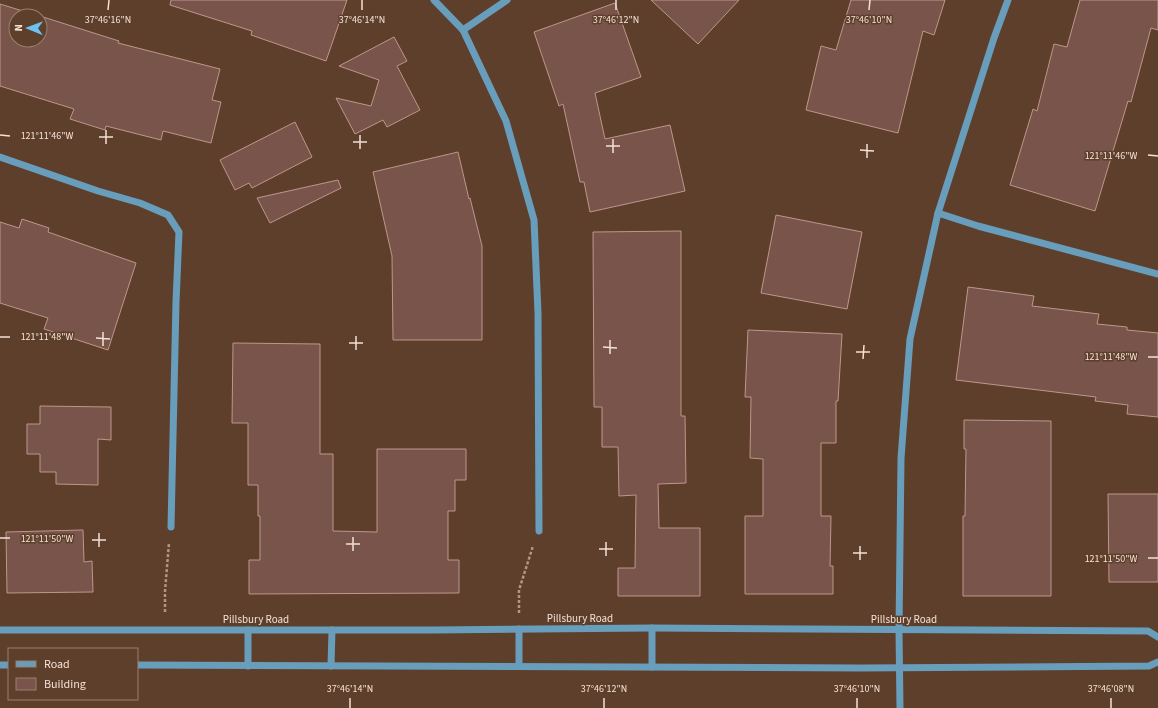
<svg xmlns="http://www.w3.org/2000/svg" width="1158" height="708" font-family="'Source Sans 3',sans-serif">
<rect width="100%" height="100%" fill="#5d3f2b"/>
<g fill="#79544b" stroke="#bf968c">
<path d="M 171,0 L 347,0 L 326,61 L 251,35 L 252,31 L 170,5 Z"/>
<path d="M 651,0 L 739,0 L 698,44 Z"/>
<path d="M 851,0 L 945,0 L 934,35 L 923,31 L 898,133 L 806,110 L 821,46 L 836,50 Z"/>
<path d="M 1080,0 L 1158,0 L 1158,30 L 1151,28 L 1131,102 L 1128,101 L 1095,211 L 1010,185 L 1033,109 L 1037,111 L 1054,44 L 1067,47 Z"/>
<path d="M 615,3 L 641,77 L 595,93 L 605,139 L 670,125 L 685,191 L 590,212 L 584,182 L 580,182 L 563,104 L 559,106 L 534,32 Z"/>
<path d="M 0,4 L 39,16 L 16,16 L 16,40 L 40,40 L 40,16 L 119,41 L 118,43 L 220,69 L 212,100 L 221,102 L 211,143 L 163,131 L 161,140 L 106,126 L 105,130 L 70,119 L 74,109 L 0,86 Z"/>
<path d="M 394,37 L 407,61 L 397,66 L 420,110 L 387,127 L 383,120 L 355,134 L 336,98 L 371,106 L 379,80 L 339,66 Z"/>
<path d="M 295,122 L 312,157 L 252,188 L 249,183 L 235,190 L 220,160 Z"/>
<path d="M 458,152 L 469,199 L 470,198 L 482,246 L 482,340 L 393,340 L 392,256 L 373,172 Z"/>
<path d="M 338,180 L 341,188 L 270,223 L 257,198 Z"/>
<path d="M 776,215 L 862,232 L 847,309 L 761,293 Z"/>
<path d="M 22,219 L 49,228 L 48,232 L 136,263 L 108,350 L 44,329 L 48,318 L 0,303 L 0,222 L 19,228 Z"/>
<path d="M 681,231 L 681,416 L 685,416 L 686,483 L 658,484 L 659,528 L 700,528 L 700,596 L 618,596 L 618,568 L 635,568 L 636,495 L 619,496 L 618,447 L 602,447 L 602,407 L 594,407 L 593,232 Z"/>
<path d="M 968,287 L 1034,296 L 1032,306 L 1099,314 L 1097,324 L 1127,327 L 1127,330 L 1158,333 L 1158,417 L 1127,414 L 1128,405 L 1095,401 L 1096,397 L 956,380 Z"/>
<path d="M 748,330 L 842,334 L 838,401 L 836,401 L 836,443 L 821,443 L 821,516 L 831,516 L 830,566 L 833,566 L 833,594 L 745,594 L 745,516 L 763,516 L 763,459 L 750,458 L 751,397 L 745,397 Z"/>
<path d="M 233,343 L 320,344 L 320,454 L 333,454 L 333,531 L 377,532 L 377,449 L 466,449 L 466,480 L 455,480 L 455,511 L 448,511 L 448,560 L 459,560 L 459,593 L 249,594 L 249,560 L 260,560 L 260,516 L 258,516 L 258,485 L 248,485 L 248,423 L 232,423 Z"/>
<path d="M 40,406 L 111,407 L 111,440 L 98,439 L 98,485 L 56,484 L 56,472 L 40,472 L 40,454 L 27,454 L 27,424 L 40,424 Z"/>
<path d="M 964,420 L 1051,421 L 1051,596 L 963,596 L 963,516 L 965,516 L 966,449 L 964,449 Z"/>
<path d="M 1108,494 L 1158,494 L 1158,582 L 1109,582 Z"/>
<path d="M 83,530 L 84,562 L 92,561 L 93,592 L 7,593 L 6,532 Z"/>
</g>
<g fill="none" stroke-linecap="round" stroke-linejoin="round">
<g stroke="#af9788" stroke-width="2.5" stroke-dasharray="3 2" stroke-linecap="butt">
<path d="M 165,612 L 165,591 L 169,543"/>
<path d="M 519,613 L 519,590 L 533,546"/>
</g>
<g stroke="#689dbb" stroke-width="7">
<path d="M 434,0 L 463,30 L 507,0"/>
<path d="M 463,30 L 506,121 L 534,220 L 538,313 L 539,531"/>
<path d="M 0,157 L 98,191 L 140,203 L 168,215 L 179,232 L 176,302 L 171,527"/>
<path d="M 938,213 L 978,226 L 1158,274"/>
<path d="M 519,629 L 519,666"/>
<path d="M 0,630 L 434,630 L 652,628 L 1148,631 L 1158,637"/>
<path d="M 0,665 L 9,665"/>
<path d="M 137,665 L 861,668 L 1149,666 L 1158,662"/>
<path d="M 248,666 L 248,630"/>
<path d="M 331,666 L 332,630"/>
<path d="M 652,667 L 652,628"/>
<path d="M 900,708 L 899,630 L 901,458 L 910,339 L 938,213 L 994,38 L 1008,0"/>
</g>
</g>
<path fill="none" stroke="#f4e1d6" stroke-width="1.5" d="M 108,10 L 109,0M 362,10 L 362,0M 616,10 L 616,0M 869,10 L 870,0M 0,135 L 10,136M 99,137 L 113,137M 353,142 L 367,142M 106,144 L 106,130M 606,146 L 620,146M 360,149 L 360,135M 860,150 L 874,151M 613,153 L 613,139M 1148,155 L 1158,156M 867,158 L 867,144M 0,337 L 10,337M 96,338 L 110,339M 349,343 L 363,343M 103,346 L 103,332M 603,347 L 617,348M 356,350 L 356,336M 856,352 L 870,352M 610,354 L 610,340M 1148,357 L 1158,357M 863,359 L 864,345M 0,538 L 10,538M 92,540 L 106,540M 346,544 L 360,544M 99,547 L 99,533M 599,549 L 613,549M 353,551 L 353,537M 853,553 L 867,553M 606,556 L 606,542M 1148,558 L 1158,558M 860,560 L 860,546M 350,708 L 350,698M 604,708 L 604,698M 857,708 L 857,698M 1111,708 L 1111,698"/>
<g text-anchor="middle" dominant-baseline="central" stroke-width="3" stroke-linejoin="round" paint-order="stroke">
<g font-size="11" fill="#f4e1d6" stroke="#5d3f2b">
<text x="580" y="618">Pillsbury Road</text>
<text x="256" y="619">Pillsbury Road</text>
<text x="904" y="619">Pillsbury Road</text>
</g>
</g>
<g font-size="10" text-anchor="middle" fill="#f4e1d6" stroke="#5d3f2b" stroke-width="3" stroke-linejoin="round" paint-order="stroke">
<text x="108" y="23">37°46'16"N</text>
<text x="362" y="23">37°46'14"N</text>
<text x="616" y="23">37°46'12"N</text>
<text x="869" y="23">37°46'10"N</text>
<text x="47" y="139">121°11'46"W</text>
<text x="1111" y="159">121°11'46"W</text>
<text x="47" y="340">121°11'48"W</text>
<text x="1111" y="360">121°11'48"W</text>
<text x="47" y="542">121°11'50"W</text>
<text x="1111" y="562">121°11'50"W</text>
<text x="350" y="692">37°46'14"N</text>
<text x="604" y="692">37°46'12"N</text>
<text x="857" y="692">37°46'10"N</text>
<text x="1111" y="692">37°46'08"N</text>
</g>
<rect x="8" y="648" width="130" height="52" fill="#5d3f2b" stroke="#99806f"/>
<rect x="16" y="661" width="20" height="6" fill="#689dbb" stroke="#99806f"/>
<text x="44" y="668" font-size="12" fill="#f4e1d6">Road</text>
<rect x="16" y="678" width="20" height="12" fill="#79544b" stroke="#99806f"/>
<text x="44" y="688" font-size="12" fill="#f4e1d6">Building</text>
<g transform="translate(28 28) rotate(271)"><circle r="19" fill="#5d3f2b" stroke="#99806f"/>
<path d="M0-3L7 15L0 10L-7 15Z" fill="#6cc3f2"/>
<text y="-6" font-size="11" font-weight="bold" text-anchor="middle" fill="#f4e1d6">N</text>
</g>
</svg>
